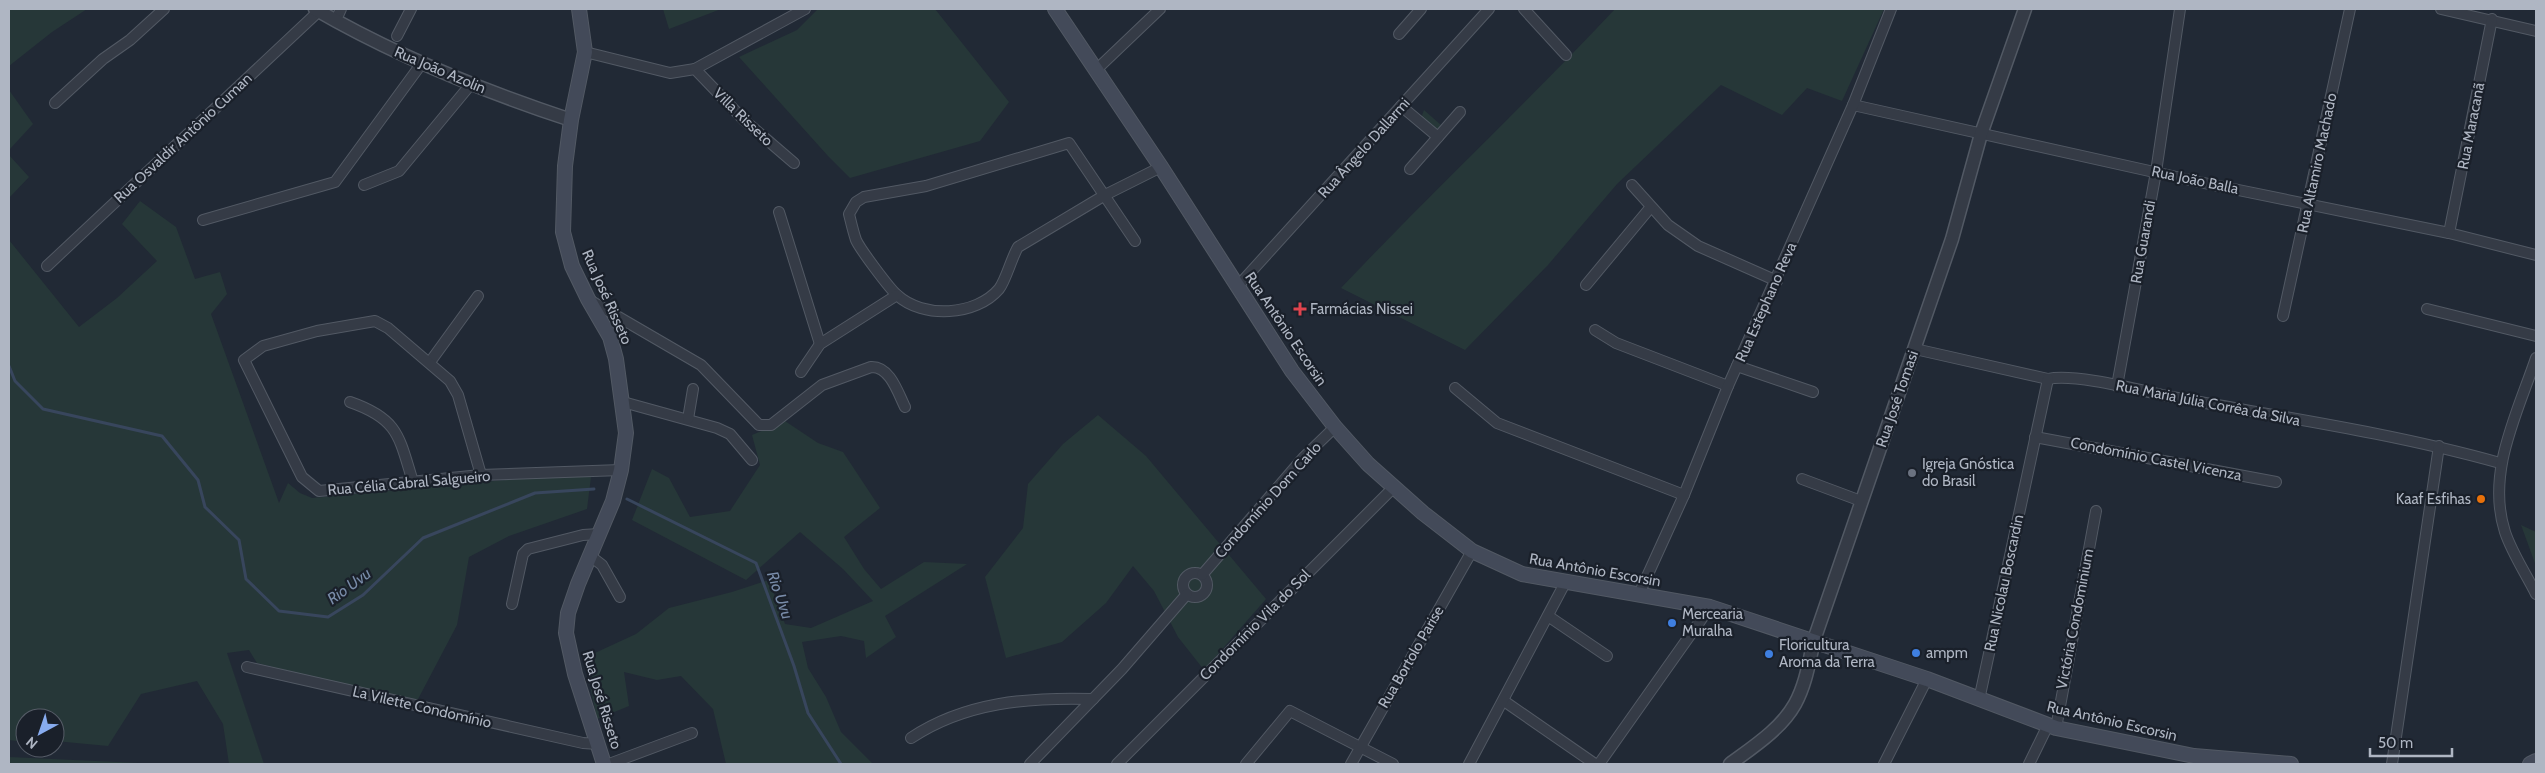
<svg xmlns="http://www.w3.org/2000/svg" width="2545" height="773" font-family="Cabin,sans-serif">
<rect width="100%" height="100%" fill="#212935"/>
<g fill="#263738">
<path d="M 9,9 L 87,9 L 52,32 L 9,66 Z"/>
<path d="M 663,9 L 721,9 L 669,29 Z"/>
<path d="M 818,9 L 935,9 L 1009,102 L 980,141 L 850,178 L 828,156 L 739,57 L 797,30 Z"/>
<path d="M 1615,9 L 1884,9 L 1842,101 L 1807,88 L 1782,115 L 1721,85 L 1617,184 L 1548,265 L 1465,350 L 1341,288 C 1431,193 1526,104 1615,9 Z"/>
<path d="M 9,90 L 33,124 L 9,150 Z"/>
<path d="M 1424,110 L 1441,125 L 1433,135 L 1421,118 Z"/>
<path d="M 9,155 L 29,177 L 9,198 Z"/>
<path d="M 140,201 L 176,227 L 195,279 L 220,272 L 227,294 L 211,314 L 279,503 L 288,483 L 300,493 L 312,498 L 538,477 L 591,477 L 587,509 L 509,536 L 469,557 L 457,625 L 416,703 L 257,663 L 249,650 L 227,653 L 264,764 L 229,764 L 223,724 L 197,681 L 141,694 L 108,746 L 55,741 L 55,718 L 25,718 L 25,742 L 9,740 L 9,240 L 79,327 L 117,298 L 157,261 L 122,224 Z"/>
<path d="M 1098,415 L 1146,456 L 1266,599 L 1204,670 L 1178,637 L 1154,591 L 1133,566 L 1106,603 L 1062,642 L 1006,658 L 985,577 L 1023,528 L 1028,484 L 1063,444 Z"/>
<path d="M 785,421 L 818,443 L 843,452 L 880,508 L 844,537 L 864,569 L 881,589 L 924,562 L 967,564 L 885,616 L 896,637 L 866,658 L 864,641 L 841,636 L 802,642 L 808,668 L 826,697 L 841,732 L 873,764 L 726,764 L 713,709 L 681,676 L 657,680 L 624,672 L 629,706 L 597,719 L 584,658 L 636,634 L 669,608 L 732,592 L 769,580 L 785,624 L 811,628 L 873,601 L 843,569 L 800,532 L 746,580 L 632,520 L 652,469 L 669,478 L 690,517 L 730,511 L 760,465 L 752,435 Z"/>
<path d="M 2521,525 L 2536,532 L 2536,566 Z"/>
<path d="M 9,757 L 139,763 L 139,764 L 9,764 Z"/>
</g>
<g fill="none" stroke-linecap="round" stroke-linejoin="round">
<g stroke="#38465d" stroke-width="3">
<path d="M 9,366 L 15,381 L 43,409 L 162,436 L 198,480 L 205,507 L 239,540 L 246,579 L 279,611 L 328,617 L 363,595 L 423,538 L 535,493 L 594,489"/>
<path d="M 627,499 L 756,563 L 794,666 L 808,713 L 841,764"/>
</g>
<defs>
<g id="minor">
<path d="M 1524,9 L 1566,55"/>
<path d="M 2441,9 L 2536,31"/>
<path d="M 336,20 L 341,9"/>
<path d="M 1399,34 L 1421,9"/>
<path d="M 397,36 L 411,9"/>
<path d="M 585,52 L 670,73 L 695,69 L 744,120 L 794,163"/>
<path d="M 695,69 L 805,9"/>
<path d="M 1096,70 L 1160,9"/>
<path d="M 55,103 L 103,59 L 130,40 L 164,9"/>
<path d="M 1853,105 L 2199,182 L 2449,233 L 2536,255"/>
<path d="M 1401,106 L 1438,137"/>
<path d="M 1410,169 L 1460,112"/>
<path d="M 364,185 L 399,171 L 471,84"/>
<path d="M 1632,185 L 1668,225 L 1698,246 L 1777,281"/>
<path d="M 779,212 L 820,344"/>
<path d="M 203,220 L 335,182 L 422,63"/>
<path d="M 2449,233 L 2492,19"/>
<path d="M 1135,241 L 1069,143 L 926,186 L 864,197 L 856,202 L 849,214 C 851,222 853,231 856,240 C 860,249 889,288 897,295 C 923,319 976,316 999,289 C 1006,280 1011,259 1018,247 L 1105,195 L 1161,167"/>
<path d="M 47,266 L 319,11"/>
<path d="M 1586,285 L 1650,208"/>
<path d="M 1238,286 L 1489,9"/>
<path d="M 591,301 L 701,365 L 759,425 L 771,425 L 822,385 L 871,367 C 890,366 898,393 905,407"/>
<path d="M 2427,309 L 2536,336"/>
<path d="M 2283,316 L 2350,9"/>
<path d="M 1595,330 L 1616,343 L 1728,386"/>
<path d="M 1915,349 L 2048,379 C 2075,373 2142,391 2172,397 C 2281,417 2393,433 2500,463"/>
<path d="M 2536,358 C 2517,414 2486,473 2505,532 C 2512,553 2526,574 2536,594"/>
<path d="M 430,362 L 478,296"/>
<path d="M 1737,366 L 1813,392"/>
<path d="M 801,372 L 820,344 L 897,295"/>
<path d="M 2117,386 L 2156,172 L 2180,9"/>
<path d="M 1455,388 L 1497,423 L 1684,495"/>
<path d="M 350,402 C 399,419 399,437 413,482"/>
<path d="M 623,402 L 717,428 L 730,434 L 752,460"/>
<path d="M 688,419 L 693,389"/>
<path d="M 2035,437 L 2276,482"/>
<path d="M 481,475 L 458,395 L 450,381 L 388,328 L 375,321 L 317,331 L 263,346 L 244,360 L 302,477 L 319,491 L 481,475 L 621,470"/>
<path d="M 1802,479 L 1861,501"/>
<path d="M 589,555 L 602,565 L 620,597"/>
<circle cx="1195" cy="585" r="12"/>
<path d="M 1202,575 L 1304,457 L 1335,427"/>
<path d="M 1639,594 L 1684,495 L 1728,386 L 1853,105 L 1891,9"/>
<path d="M 512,604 L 523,554 L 528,549 L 583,535 L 599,534"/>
<path d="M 1548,616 L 1607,656"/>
<path d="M 247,667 L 583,743 L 598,744"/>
<path d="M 1979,700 L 2048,379"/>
<path d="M 1504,701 L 1595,764"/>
<path d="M 2056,728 L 2096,511"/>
<path d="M 911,738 C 965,702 1029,697 1093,699"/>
<path d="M 609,764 L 692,733"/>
<path d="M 1030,764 L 1122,669 L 1187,594"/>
<path d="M 1117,764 L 1394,487"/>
<path d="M 1246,764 L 1290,711 L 1393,764"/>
<path d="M 1351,764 L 1472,551"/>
<path d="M 1469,764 L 1565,583"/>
<path d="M 1599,764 L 1710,607"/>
<path d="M 1884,764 L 1927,679"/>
<path d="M 2029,764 L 2048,725"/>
<path d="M 2392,764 L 2439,446"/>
</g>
<g id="tertiary">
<path d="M 315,9 C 396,56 483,91 571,120"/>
<path d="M 1730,764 C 1753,747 1781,729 1795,704 C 1806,684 1809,662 1814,640 L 1952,239 L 1981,134 L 2025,9"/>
</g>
<g id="secondary">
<path d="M 579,9 L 585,52 L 571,120 L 565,166 L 563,232 L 572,266 L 588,299 L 610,337 L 616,359 L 626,433 L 621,470 L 613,501 L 578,584 L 568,613 L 566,633 L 575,674 L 604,764"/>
<path d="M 1055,9 L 1161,167 L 1292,371 L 1335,427 L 1368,464 L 1423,513 L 1472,551 L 1522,574 L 1710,607 L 1927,679 L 2056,728 L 2194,756 L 2291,764"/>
<path d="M 2530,764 L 2536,761"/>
</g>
</defs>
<use href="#minor" stroke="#525964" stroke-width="12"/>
<use href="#tertiary" stroke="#525964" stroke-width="15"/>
<use href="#secondary" stroke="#525964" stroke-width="16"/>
<use href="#minor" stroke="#353b46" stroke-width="10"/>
<use href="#tertiary" stroke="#353b46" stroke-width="12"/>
<use href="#secondary" stroke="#434a59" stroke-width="14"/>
</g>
<path fill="#e0444e" stroke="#1a202a" stroke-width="2" d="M1297.5 301.5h5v5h5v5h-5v5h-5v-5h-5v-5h5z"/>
<circle fill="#6b7280" stroke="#1a202a" stroke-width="2" cx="1912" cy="473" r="5"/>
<circle fill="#e8710a" stroke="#1a202a" stroke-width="2" cx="2481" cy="499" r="5"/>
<g fill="#3f7fe0" stroke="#1a202a" stroke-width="2">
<circle cx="1672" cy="623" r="5"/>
<circle cx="1916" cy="653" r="5"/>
<circle cx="1769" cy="654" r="5"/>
</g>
<g text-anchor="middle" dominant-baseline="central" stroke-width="4.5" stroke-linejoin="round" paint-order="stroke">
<g font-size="15" fill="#afb6c3" stroke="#1a202a">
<text transform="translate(440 70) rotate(23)">Rua João Azolin</text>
<text transform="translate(743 117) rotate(44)">Villa Risseto</text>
<text transform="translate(2471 126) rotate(-79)">Rua Maracanã</text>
<text transform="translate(183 138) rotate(-43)">Rua Osvaldir Antônio Cuman</text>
<text transform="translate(1364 148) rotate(-48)">Rua Ângelo Dallarmi</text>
<text transform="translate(2317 163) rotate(-78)">Rua Altamiro Machado</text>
<text transform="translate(2195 180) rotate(12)">Rua João Balla</text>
<text transform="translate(2143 242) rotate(-80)">Rua Guarandi</text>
<text transform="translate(607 297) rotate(66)">Rua José Risseto</text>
<text transform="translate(1766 302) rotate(-66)">Rua Estephano Reva</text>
<text transform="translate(1286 329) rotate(56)">Rua Antônio Escorsin</text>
<text transform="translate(1897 399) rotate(-71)">Rua José Tomasi</text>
<text transform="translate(2208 403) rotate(11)">Rua Maria Júlia Corrêa da Silva</text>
<text transform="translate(2156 459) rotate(11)">Condomínio Castel Vicenza</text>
<text transform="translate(409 483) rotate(-5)">Rua Célia Cabral Salgueiro</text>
<text transform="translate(1268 500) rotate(-48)">Condomínio Dom Carlo</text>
<text transform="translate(1595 570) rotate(10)">Rua Antônio Escorsin</text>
<text transform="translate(2004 583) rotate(-78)">Rua Nicolau Boscardin</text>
<text transform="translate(2075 619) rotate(-79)">Victória Condominium</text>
<text transform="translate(1255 625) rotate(-45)">Condomínio Vila do Sol</text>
<text transform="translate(1411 657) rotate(-60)">Rua Bortolo Parise</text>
<text transform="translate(602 700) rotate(73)">Rua José Risseto</text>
<text transform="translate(422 707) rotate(13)">La Vilette Condomínio</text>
<text transform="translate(2112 721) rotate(13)">Rua Antônio Escorsin</text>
</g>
<g font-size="15" fill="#afb6c3" stroke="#1a202a" text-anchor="start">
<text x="1310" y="309">Farmácias Nissei</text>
<text x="1922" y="464">Igreja Gnóstica<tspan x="1922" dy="17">do Brasil</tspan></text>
<text x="2471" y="499" text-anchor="end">Kaaf Esfihas</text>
<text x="1682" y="614">Mercearia<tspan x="1682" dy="17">Muralha</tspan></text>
<text x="1779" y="645">Floricultura<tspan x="1779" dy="17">Aroma da Terra</tspan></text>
<text x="1926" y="653">ampm</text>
</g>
<g font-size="16" font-style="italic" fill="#798ca9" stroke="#1a202a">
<text transform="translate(349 586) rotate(-36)">Rio Uvu</text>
<text transform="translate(780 595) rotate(71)">Rio Uvu</text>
</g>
</g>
<rect width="2545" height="773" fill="none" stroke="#afb6c3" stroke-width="20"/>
<g transform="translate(40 733) rotate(220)"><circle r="24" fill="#1a202a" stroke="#565c67"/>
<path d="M0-4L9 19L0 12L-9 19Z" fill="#88acef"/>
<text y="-8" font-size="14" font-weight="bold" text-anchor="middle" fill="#afb6c3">N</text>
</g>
<path d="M2370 748v8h82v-8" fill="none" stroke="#afb6c3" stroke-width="2.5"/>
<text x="2378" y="748" font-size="15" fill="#afb6c3" stroke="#1a202a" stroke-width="4" paint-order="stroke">50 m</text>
</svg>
